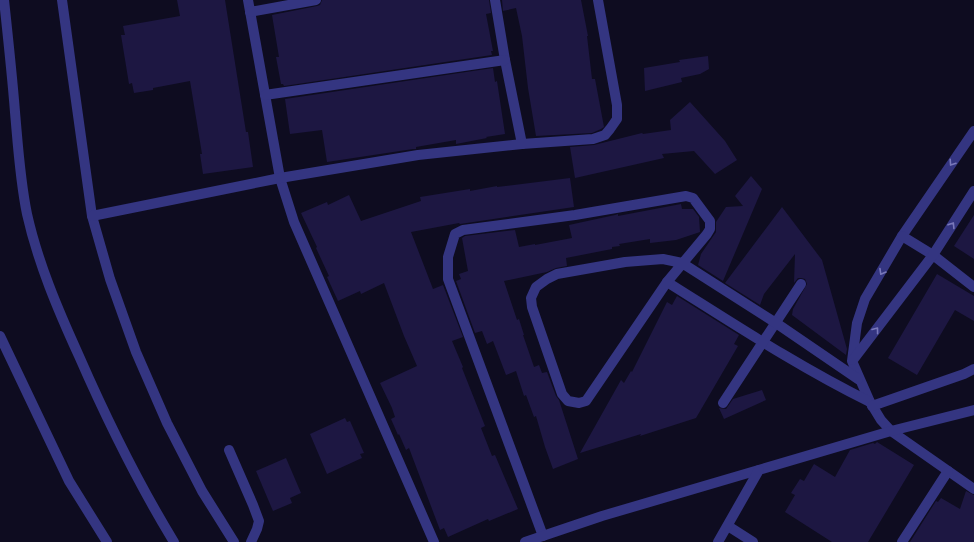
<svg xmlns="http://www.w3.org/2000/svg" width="974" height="542" font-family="'DejaVu Sans',sans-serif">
<rect width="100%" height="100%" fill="#0e0c20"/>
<g fill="#1d1742">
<path d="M 177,0 L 225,0 L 246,132 L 248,132 L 253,167 L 203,174 L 200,154 L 202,154 L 190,81 L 153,88 L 153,90 L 134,93 L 132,83 L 129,84 L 121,35 L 125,35 L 123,26 L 180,16 Z"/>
<path d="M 322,0 L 489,0 L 491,13 L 486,14 L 493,51 L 491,51 L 492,55 L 284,86 L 283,84 L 281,84 L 276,57 L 279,57 L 272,15 L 317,6 L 320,5 Z"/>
<path d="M 502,0 L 581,0 L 588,36 L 587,36 L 592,79 L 595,79 L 604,127 L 601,129 L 592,133 L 536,136 L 528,88 L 522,36 L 516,8 L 503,11 Z"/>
<path d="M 708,56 L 709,69 L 700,74 L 681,78 L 682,82 L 645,91 L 644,68 L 680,62 L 679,60 Z"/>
<path d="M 493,68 L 495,82 L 497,81 L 505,134 L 486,137 L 487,138 L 456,144 L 456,140 L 416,147 L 416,149 L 413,149 L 327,162 L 322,130 L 290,134 L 285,99 Z"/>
<path d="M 690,102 L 725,141 L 737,160 L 715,174 L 694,151 L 662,154 L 664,158 L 575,178 L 570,147 L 594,145 L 642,133 L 643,134 L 671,130 L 670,120 Z"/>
<path d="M 751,176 L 762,189 L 723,281 L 698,265 L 701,254 L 716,232 L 716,222 L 726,207 L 743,206 L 735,196 Z"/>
<path d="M 570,178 L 574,207 L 460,224 L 459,223 L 411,232 L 433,289 L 443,285 L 463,337 L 452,341 L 463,367 L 462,368 L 485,426 L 481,428 L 492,456 L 495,455 L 518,509 L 489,521 L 488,519 L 448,537 L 444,528 L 440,530 L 409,448 L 406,450 L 399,434 L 398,435 L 391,419 L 395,417 L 392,408 L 380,383 L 417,366 L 404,336 L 384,283 L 361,294 L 360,291 L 338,301 L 327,277 L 329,276 L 316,248 L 317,247 L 301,213 L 327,202 L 328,205 L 349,195 L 361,221 L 421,201 L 420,197 L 470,189 L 470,191 L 497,186 L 497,187 Z"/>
<path d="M 681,204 L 682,209 L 693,209 L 699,217 L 700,232 L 676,240 L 650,243 L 650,239 L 619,244 L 620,246 L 612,247 L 612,249 L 566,258 L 567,266 L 556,268 L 547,272 L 504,281 L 517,320 L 519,319 L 524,335 L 523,335 L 534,367 L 539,365 L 542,373 L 547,372 L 556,396 L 559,400 L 578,459 L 553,469 L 545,447 L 536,416 L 534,417 L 526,395 L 524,396 L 516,371 L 506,375 L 493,341 L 487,344 L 482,331 L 475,333 L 456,281 L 461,279 L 459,274 L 468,271 L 462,238 L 465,236 L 515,230 L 519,247 L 535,244 L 535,245 L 572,238 L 569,225 L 615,215 L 618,214 L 618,216 Z"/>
<path d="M 782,207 L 822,260 L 847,349 L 846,355 L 792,315 L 793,309 L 807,284 L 805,279 L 801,278 L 798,278 L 794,283 L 795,254 L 764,294 L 760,305 L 725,283 Z"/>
<path d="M 974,215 L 974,259 L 954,246 Z"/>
<path d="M 937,274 L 974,296 L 974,321 L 955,310 L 917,375 L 888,358 Z"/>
<path d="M 677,296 L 739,335 L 734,344 L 738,346 L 696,418 L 640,436 L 641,434 L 580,453 L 621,380 L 624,383 L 631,371 L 632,372 L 667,302 L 672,305 Z"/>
<path d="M 762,390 L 766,400 L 724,419 L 719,408 L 726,409 L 733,399 Z"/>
<path d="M 345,418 L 347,422 L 350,421 L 364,453 L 360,454 L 362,458 L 327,474 L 310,434 Z"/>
<path d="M 877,442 L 914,465 L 868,542 L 832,542 L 785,512 L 795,495 L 791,493 L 800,479 L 804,481 L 814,464 L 835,477 L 850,450 L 873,443 L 875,444 Z"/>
<path d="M 286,458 L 301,493 L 290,498 L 292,503 L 273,511 L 256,471 Z"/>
<path d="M 966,491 L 974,495 L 974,542 L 910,542 L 936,501 L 938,502 L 941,498 L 960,509 Z"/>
</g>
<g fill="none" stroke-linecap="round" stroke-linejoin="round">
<path stroke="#343581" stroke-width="10" d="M 229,450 L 253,505 L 259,521 L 257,529 L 251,542"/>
<g stroke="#343581" stroke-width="10">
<path d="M 4,0 C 8,37 12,74 15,112 C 18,146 20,180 27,214 C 38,263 58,310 79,356 C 107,420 138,483 174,542"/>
<path d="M 62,0 L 92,216 L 110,279 L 136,352 L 167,423 L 202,491 L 234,542"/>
<path d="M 248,0 L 280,178 L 294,222 L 434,542"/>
<path d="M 495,0 L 505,60 L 522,144"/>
<path d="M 250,12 L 316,0"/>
<path d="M 265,95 L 505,60"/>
<path d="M 974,131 L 902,236 L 865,299 L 857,323 L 852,361 L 870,402 L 881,420 L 891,431 L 974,489"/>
<path d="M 92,216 L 280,178 L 418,155 L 522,144 L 593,139 L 605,135 L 610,129 L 617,119 L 617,105 L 598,0"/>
<path d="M 902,236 L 933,255 L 974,287"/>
<path d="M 667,282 C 734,324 799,367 870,402"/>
<path d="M 0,336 L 69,481 L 107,542"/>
<path d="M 853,360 L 933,255 L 974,191"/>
<path d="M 723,403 L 801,284"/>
<path d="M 872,406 L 964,374 L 974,369"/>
<path d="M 728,526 L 753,542"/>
<path d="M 543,536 L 448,279 L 448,257 L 455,234 L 463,230 L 575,215 L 686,196 L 693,198 L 710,221 L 710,229 L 707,234 L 667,282 L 586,401 L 579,403 L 568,401 L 562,394 L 532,307 L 531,298 L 536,287 L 547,279 L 557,274 L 625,262 L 663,259 L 682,263 L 776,323 L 858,379"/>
<path d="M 525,542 L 602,516 L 891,431 L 974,410"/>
<path d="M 718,542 L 759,470"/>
<path d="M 902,542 L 948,471"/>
</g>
</g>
<defs><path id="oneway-chevron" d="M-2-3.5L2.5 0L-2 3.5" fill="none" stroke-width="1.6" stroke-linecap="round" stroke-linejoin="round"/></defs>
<g stroke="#7978ba">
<use href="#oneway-chevron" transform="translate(952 163) rotate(124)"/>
<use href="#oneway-chevron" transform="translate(952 225) rotate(-58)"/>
<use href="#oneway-chevron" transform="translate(882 272) rotate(120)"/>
<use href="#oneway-chevron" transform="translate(876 330) rotate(-53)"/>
</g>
</svg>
